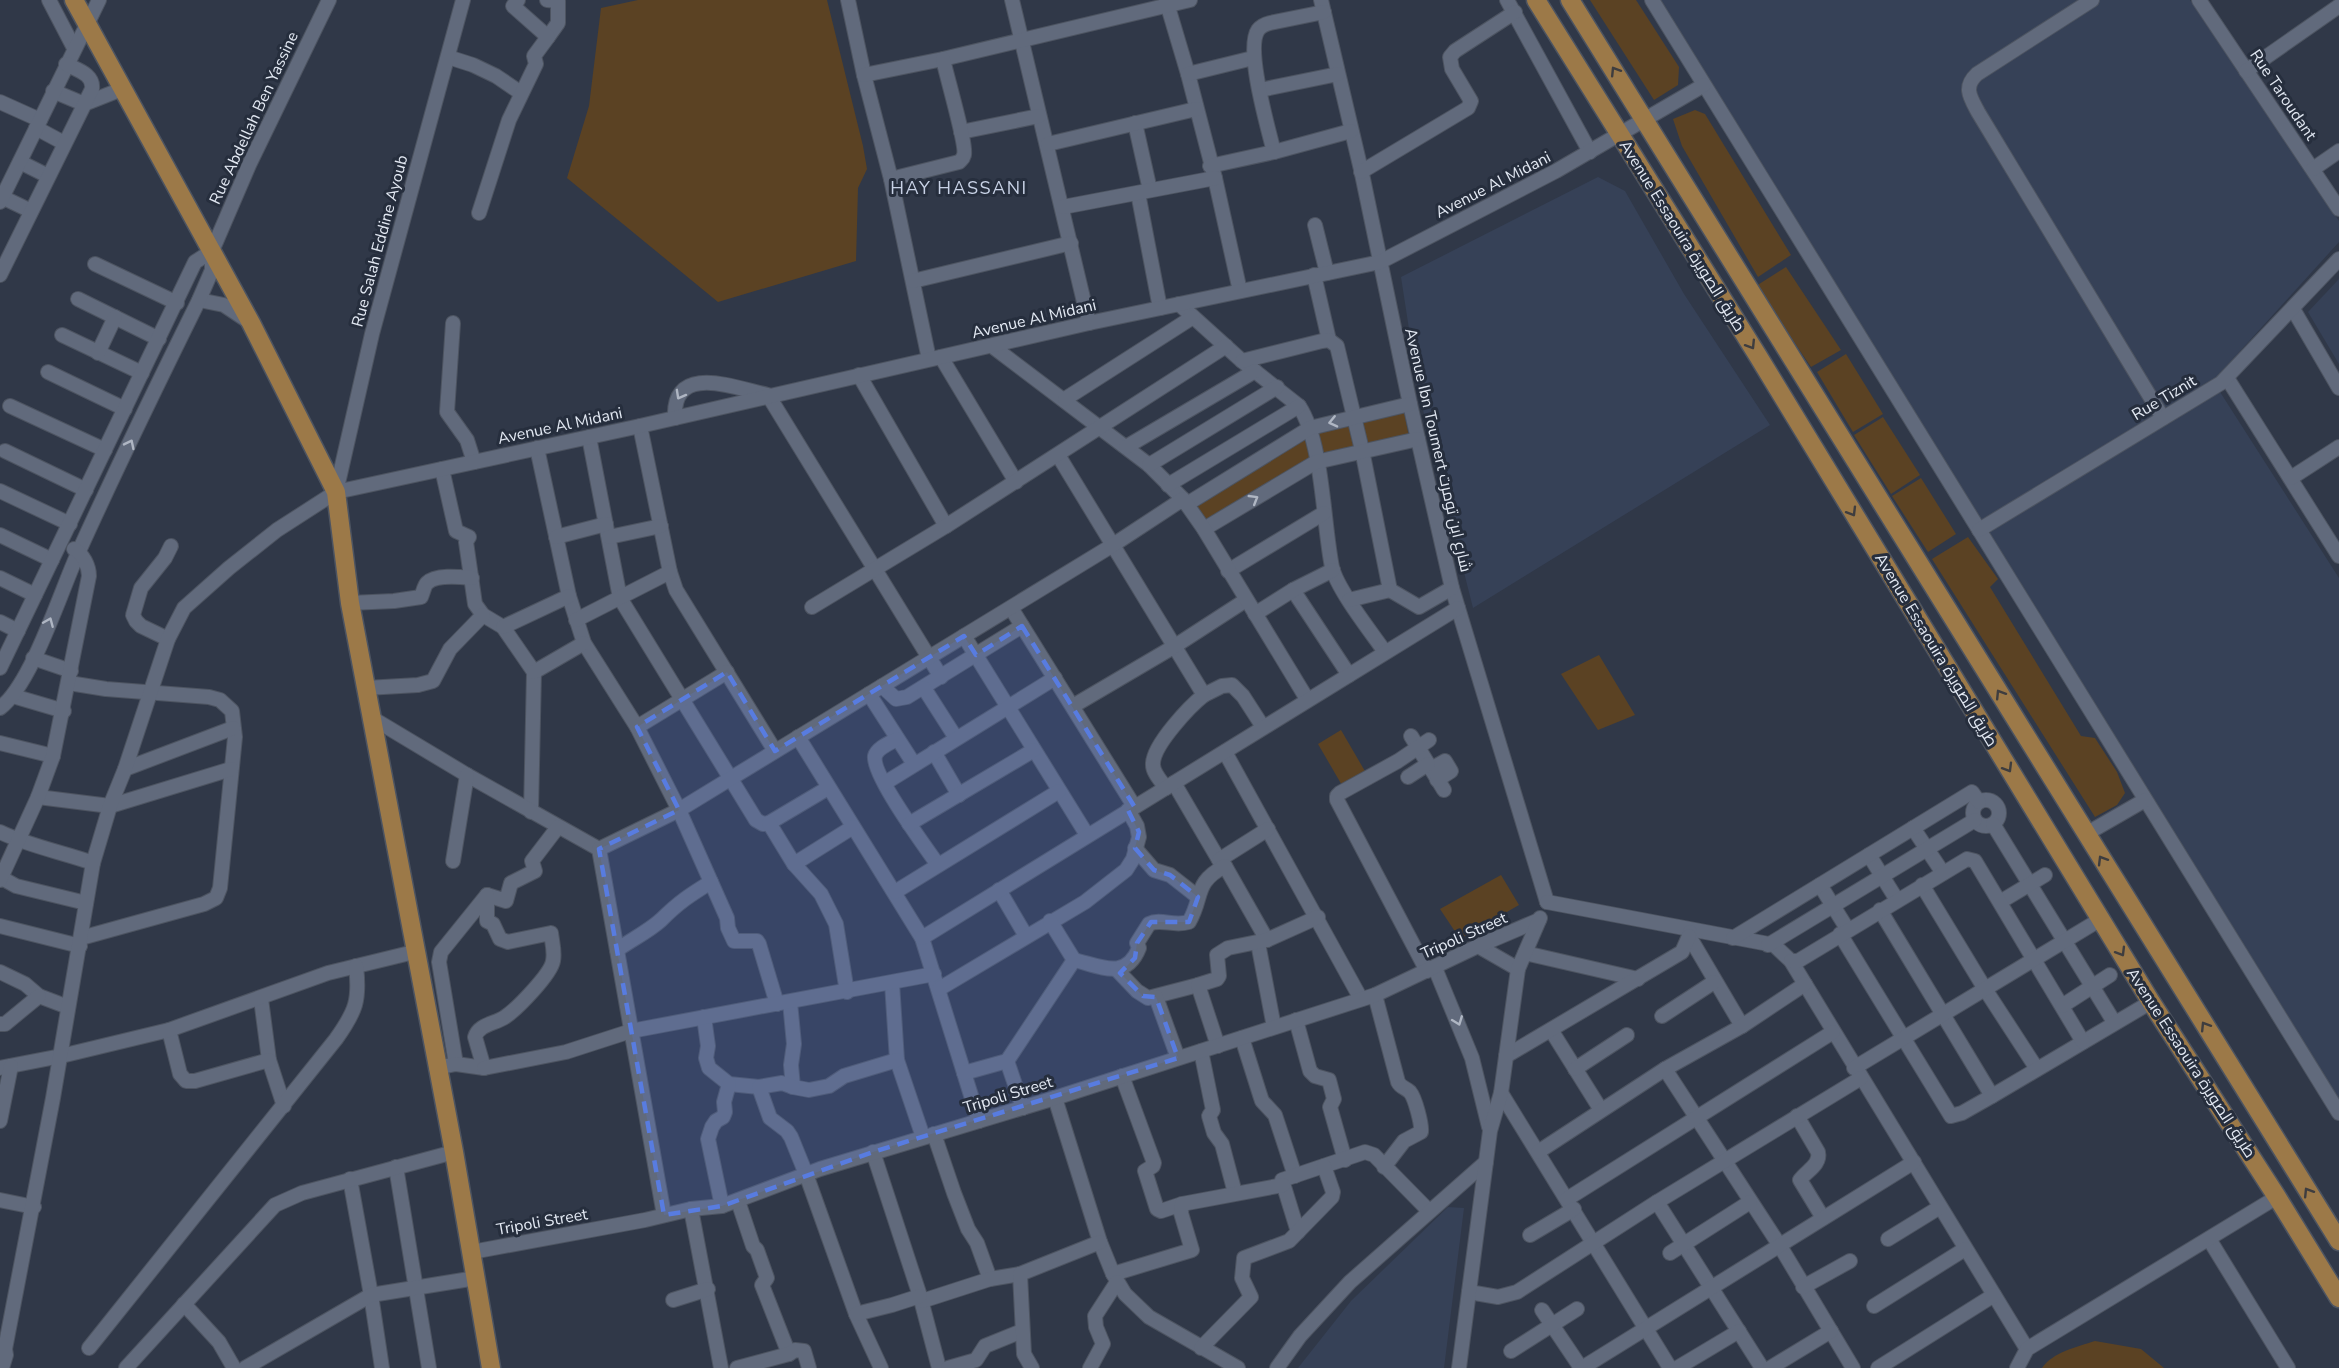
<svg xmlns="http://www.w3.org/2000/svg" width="2339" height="1368" font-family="'Nunito Sans',Cairo,sans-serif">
<rect width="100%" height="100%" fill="#303848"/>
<g fill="#364157">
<path d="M 1657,0 L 2190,0 L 2339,221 L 2339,242 L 2213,381 L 2339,578 L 2339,1109 Z"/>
<path d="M 1598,177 L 1625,191 L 1684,294 L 1770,425 L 1473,608 L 1419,394 L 1401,277 Z"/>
<path d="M 2339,279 L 2339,364 L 2308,312 Z"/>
<path d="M 1448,1207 L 1464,1208 L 1444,1368 L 1298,1368 L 1351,1301 Z"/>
</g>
<g fill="#5b4223">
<path d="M 638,0 L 827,0 L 863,146 L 867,169 L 858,188 L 856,261 L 718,302 L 567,178 L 589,106 L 601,8 Z"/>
<path d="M 1590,0 L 1636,0 L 1679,67 L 1678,85 L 1654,100 Z"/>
<path d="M 1695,110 L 1705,114 L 1791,255 L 1758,277 L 1682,146 L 1673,119 Z"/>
<path d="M 1786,267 L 1841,350 L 1811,367 L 1756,286 Z"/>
<path d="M 1846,354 L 1883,414 L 1853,432 L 1817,372 Z"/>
<path d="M 1404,412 L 1409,437 L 1366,445 L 1360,420 Z"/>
<path d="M 1883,417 L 1920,475 L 1891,494 L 1854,435 Z"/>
<path d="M 1352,422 L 1361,447 L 1320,457 L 1315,433 Z"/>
<path d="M 1308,434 L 1313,460 L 1205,525 L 1190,503 Z"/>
<path d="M 1921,478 L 1956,534 L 1928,552 L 1892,496 Z"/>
<path d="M 1968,537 L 1998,579 L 1990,587 L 2081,736 L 2095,738 L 2117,772 L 2125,793 L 2117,805 L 2095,817 L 1932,559 Z"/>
<path d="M 1599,655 L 1635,715 L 1598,730 L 1561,674 Z"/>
<path d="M 1341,730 L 1366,773 L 1343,787 L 1318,744 Z"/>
<path d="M 1501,875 L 1519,905 L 1460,939 L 1440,909 Z"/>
<path d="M 2095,1341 L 2141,1349 L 2164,1368 L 2042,1368 C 2053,1352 2077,1347 2095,1341 Z"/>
</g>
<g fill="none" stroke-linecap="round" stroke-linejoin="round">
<defs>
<g id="minor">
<path d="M 49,0 L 74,48"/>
<path d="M 547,0 L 558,1 L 558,23 L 548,37"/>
<path d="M 848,0 L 864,75 L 891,179 L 929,359"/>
<path d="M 1012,0 L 1089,323"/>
<path d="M 1166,0 L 1188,74 L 1215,178 L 1240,291"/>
<path d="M 1321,0 L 1362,174 L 1410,404 L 1452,588 L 1547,902"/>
<path d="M 1507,0 L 1590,152"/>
<path d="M 1652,0 L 2339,1113"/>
<path d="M 2092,0 L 1977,74 C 1963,87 1970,97 1978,112 L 2163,418"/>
<path d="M 2199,0 L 2339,209"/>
<path d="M 448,57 L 473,65 L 496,76 L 521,93"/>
<path d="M 2246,71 L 2339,6"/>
<path d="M 1188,74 L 1253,58"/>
<path d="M 864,75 L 943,59 L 1190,0"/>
<path d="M 1260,90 L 1338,74"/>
<path d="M 53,91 L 84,104 L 122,89"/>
<path d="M 0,102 L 40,120"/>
<path d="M 1135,123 L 1150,190"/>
<path d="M 36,128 L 64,143"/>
<path d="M 961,132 L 1039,116"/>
<path d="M 1048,144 L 1196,109"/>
<path d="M 1274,152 C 1268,128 1245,49 1258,30 C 1261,26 1266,24 1270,23 L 1324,12"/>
<path d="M 20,162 L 48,176"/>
<path d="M 1210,166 L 1274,152 L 1351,131"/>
<path d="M 2313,169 L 2339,151"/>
<path d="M 1361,172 L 1468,108 L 1471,101 L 1452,69 L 1450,57 L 1455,51 L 1515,12"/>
<path d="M 891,179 L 959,162 C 962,159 963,159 964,155 C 967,145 946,74 943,59"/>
<path d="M 1138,193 L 1160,308"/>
<path d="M 2,197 L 31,211"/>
<path d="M 0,202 L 99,0"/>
<path d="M 1063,207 L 1215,178"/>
<path d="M 479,213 L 509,120 L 536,64 L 534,56 L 548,37 L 513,6 L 518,0"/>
<path d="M 1315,225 L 1327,273"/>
<path d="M 95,264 L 177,303"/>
<path d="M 0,275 L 92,89 C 94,74 77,70 66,64"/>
<path d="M 1314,275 L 1329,340"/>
<path d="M 913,281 L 1071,243"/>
<path d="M 78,299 L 159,339"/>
<path d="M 199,300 L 224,305 L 248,321"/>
<path d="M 1179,304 L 1242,361 L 1299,406 C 1323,442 1323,523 1332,567 C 1337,589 1371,632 1385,652"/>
<path d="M 2293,309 L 2339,388"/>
<path d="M 453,323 L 447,412 L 467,440 L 474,462"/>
<path d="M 62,335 L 142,373"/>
<path d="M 992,346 L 1149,465 L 1183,499"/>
<path d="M 98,353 L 115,317"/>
<path d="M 941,357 L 1016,482"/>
<path d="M 1242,361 L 1322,341 L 1329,340 L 1337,346 L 1362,450 L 1390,590 L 1349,600"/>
<path d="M 48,372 L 125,409"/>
<path d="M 859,375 L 946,526"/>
<path d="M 2227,378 L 2339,556"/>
<path d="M 1065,399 L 1193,317"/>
<path d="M 10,406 L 105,450"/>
<path d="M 675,418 C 672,362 735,388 768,395 L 941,677"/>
<path d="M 640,426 L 670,572 L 676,590 L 775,751"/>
<path d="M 589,437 L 620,598 L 756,820 L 763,824 L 769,823 L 828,788"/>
<path d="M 1126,447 L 1255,371"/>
<path d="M 537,448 L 569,596 L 584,643 L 637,727 L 679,810 L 727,918 L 728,928 L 734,941 L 757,941 L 759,944 L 777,1004"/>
<path d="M 5,451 L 86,490"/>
<path d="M 1058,455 L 1204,695 L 1222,686 L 1232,685 L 1243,696 L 1263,727"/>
<path d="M 1149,465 L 1277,387"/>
<path d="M 442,469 L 456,531 L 469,537 L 466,542 L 475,604 L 483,615 L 503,627 L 534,672 L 531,812"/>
<path d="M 2291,478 L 2339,447"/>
<path d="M 1168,485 L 1299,406"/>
<path d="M 0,491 L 70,524"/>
<path d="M 336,492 L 372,334 L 463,0"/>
<path d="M 1187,504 L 1310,428 L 1410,404"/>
<path d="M 1204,529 L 1316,462 L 1418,439"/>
<path d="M 1979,530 L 2221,383 L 2339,259"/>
<path d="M 0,535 L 52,560"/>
<path d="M 556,537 L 606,524"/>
<path d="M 609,537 L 661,526"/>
<path d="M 1228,571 L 1324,513"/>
<path d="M 0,578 L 35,595"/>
<path d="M 1293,590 L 1349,675"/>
<path d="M 1390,590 L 1419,607 L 1452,588"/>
<path d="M 350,603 L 394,601 L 421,597 C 423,593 424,586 427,583 C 436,574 461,577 472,578"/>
<path d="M 812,607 L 946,526 L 1226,346"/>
<path d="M 1011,608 L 1134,806"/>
<path d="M 1255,614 L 1293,590 L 1333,570"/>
<path d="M 576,620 L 670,572"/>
<path d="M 0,622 L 18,631"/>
<path d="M 503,627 L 569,596"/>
<path d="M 964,636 L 1087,835"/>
<path d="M 168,639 L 141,626 L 136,621 L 133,615 L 141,588 L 165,558 L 171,546"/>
<path d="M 33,658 L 71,671"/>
<path d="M 0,668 L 195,262 L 212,251"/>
<path d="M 534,672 L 584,643"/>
<path d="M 69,683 L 106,689 L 209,697 L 220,700 L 232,711 L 235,737 L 220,888 L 216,898 L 204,904 L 81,938"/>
<path d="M 882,686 L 896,699 L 907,697 L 1022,626"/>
<path d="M 366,688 L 418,685 L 433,681 L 450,649 L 483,615"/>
<path d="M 924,688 L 956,738"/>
<path d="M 869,694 L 914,764"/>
<path d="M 13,696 L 64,711"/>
<path d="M 1073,706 L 1175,646 L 1246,600"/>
<path d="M 0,708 C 32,684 61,590 79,551 C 117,467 158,383 199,300 L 212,270 L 212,251 L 249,165 L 329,0"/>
<path d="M 372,718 L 467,775 L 599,849 L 679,810 L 1113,545 L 1183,499 L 1204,529 L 1307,699"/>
<path d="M 637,727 L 727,672"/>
<path d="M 1411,736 L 1444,790"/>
<path d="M 798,737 L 922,938 L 979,1121"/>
<path d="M 897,739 C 890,743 877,748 875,756 C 871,773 926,848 938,865"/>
<path d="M 0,743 L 53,756"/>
<path d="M 934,752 L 959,795"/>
<path d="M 1225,752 L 1361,999"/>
<path d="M 125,769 L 233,728"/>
<path d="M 1431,769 L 1445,761 L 1451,771 L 1437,780"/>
<path d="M 1408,777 L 1428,764"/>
<path d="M 885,783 L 1055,678"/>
<path d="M 1174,783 L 1219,860 L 1225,866"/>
<path d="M 1166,788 C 1161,781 1152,772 1153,763 C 1154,744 1190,706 1204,695"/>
<path d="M 38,797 L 110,806 L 231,769"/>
<circle cx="1986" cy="813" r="13"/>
<path d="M 769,823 L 794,864 L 821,894 L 836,924 L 847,992"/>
<path d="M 909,824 L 1034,750"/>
<path d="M 1993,824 L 2114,1022"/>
<path d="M 1913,828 L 1943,873"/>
<path d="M 0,832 C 29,846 62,852 93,863"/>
<path d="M 2086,834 L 2145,800"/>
<path d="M 1135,848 L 1154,870 L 1170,875 L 1198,897"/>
<path d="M 599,849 L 664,1215"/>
<path d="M 1869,855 L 1897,900"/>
<path d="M 1219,860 L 1268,829"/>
<path d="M 453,861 L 467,775"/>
<path d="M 794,864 L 853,827"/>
<path d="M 0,877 L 16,886 L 86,903"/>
<path d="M 0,880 L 38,797 L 53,756 L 89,576 C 89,566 83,554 74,549"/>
<path d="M 1820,885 L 1848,930"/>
<path d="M 1922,885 L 1985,989 L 2037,1069"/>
<path d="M 999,890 L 1026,936"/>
<path d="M 895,892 L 1059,791"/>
<path d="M 1547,902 L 1774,945 L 1791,961 L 2027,1349"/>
<path d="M 2000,902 L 2045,875"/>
<path d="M 1880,910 L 1992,1096"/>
<path d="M 0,926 L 80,946"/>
<path d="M 1690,932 L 1689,936 L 1742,1026"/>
<path d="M 1840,934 L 1951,1116 L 1962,1113 L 1992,1096 L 2151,1002"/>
<path d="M 922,938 L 1458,608"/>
<path d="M 1733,938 L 1972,792 L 1979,802"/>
<path d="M 1258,943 L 1274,1027"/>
<path d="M 1768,945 L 1975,820"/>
<path d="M 1478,946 L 1518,969"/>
<path d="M 617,950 C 631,940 649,931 661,920 C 679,902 690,895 711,882"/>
<path d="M 1525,953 L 1638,979"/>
<path d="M 1074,960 C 1100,966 1126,981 1139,948 L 1137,943 L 1149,924 C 1161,918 1174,927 1189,922 C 1204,896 1193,883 1225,866 L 1267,940"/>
<path d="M 1791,961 L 1798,961 L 1967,859 L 1975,861 L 2083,1042"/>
<path d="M 1435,968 L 1472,1058 L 1489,1127"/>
<path d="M 1117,970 L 1137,991 L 1148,998 L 1198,985"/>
<path d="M 1427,971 L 1337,800 L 1337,796 L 1340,793 L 1398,761 L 1429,740"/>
<path d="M 0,972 L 25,984 L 39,996 L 68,1007"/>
<path d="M 892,983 L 897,1060 L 923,1137"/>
<path d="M 939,989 L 1085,902 L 1126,870 L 1133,859 L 1139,837 L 1137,826 L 1128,810"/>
<path d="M 1375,995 L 1398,1082 C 1401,1088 1405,1087 1410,1092 C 1415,1098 1422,1124 1421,1132 L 1404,1141 L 1384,1167"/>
<path d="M 1156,997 L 1178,1058"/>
<path d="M 261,999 L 269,1060 L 284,1106"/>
<path d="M 790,1002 L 794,1044 L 791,1065 L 793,1087 L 809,1090 L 829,1086 L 844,1076 L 897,1060"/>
<path d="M 2062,1006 L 2110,975"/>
<path d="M 1662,1016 L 1714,982"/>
<path d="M 704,1017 L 708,1046 L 706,1058 L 709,1068 L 729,1084 L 759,1087"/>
<path d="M 1296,1020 L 1310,1071 L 1315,1076 L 1329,1080 L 1334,1099 L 1330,1107 L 1345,1160"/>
<path d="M 0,1024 L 5,1024 L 39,996"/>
<path d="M 169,1030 L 180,1074 L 186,1081 L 195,1081 L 269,1060"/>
<path d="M 1551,1030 L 1601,1110"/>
<path d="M 1242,1038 L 1260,1095 L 1262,1101 L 1275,1115 L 1295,1176"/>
<path d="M 1218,1046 L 1198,985 L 1217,979 L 1219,976 L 1217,955 L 1228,948 L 1267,940 L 1318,917"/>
<path d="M 1201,1051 L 1213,1110 L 1209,1116 L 1214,1133 L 1222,1144 L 1235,1193"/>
<path d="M 1506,1056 L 1682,952 L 1689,936"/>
<path d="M 1007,1061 L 1023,1108"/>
<path d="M 456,1064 L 439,962 L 441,952 L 487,895 L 506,901 L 511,883 L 535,871 L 532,861 L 558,827"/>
<path d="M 0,1068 L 61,1056 L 169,1030 L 328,973 L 414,952"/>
<path d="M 436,1068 L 456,1064 L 484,1068 L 475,1037 C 479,1024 495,1024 505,1017 C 517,1009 551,974 553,961 C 555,952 552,942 551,933 L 508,942 L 500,939 L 493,924 L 487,921 L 487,895"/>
<path d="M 484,1068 L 566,1052 L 631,1031 L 934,974"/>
<path d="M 1854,1068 L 2101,919"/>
<path d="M 1575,1069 L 1627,1035"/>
<path d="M 1665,1069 L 1780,1246 L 1853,1368"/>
<path d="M 964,1073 L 1007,1061 L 1074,960 L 1050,921"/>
<path d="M 1122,1076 L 1154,1163 L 1153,1166 L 1145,1171 L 1157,1209 L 1161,1211 L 1182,1204"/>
<path d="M 793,1087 L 782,1083 L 759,1087 L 770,1118 L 787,1131 L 791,1137 L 806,1174 L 856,1314 L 881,1368"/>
<path d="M 1501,1093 L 1670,1368"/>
<path d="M 1055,1098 L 1100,1242 L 1113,1274 L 1125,1294 L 1149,1317 L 1238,1368"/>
<path d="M 1797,1116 L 1818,1152 C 1821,1165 1806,1171 1800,1180 L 1823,1218"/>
<path d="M 0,1121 L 11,1066"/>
<path d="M 934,1134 L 954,1193 L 968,1229 L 977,1243 L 990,1279"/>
<path d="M 873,1152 L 920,1296 L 939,1368"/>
<path d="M 1538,1152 L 1665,1069 L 1742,1026 L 1805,984"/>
<path d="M 396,1167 L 429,1368"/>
<path d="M 350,1179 L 371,1295 L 382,1368"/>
<path d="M 1567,1199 L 1833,1032"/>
<path d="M 0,1200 L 34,1207"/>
<path d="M 738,1201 L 753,1246 L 757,1250 L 767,1278 L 762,1285 L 789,1354"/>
<path d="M 1657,1202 L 1762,1368"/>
<path d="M 722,1206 L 708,1139 L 712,1127 L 716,1121 L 723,1117 L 725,1112 L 724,1102 L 729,1084"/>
<path d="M 691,1209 L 721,1368"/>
<path d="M 1298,1232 L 1282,1180 L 1365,1152 L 1374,1155 L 1429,1211"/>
<path d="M 1530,1235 L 1574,1209"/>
<path d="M 1888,1239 L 1940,1207"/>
<path d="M 2209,1239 L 2288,1368"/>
<path d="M 472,1252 L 645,1220 L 691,1209 L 722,1206 L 820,1169 L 1055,1098 L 1375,995 L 1478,946 L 1539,920"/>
<path d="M 1670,1253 L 1750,1202"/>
<path d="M 1113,1274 L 1192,1250 L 1181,1213 L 1182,1204 L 1283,1185"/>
<path d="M 1803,1287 L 1850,1261"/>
<path d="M 1469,1292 L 1498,1297 L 1517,1292 L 1657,1202 L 1861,1078"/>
<path d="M 673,1300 L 708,1289"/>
<path d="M 922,1301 L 990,1279 L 1020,1274"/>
<path d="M 184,1304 L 219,1342 L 234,1368"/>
<path d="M 1874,1306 L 1965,1249"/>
<path d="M 1542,1310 L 1581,1368"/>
<path d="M 856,1314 L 892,1305 L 920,1296"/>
<path d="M 89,1348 L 336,1039 C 356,1011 360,1000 356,966"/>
<path d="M 1201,1348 L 1251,1297 L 1242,1278 L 1244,1258 L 1289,1241 L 1332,1197 L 1333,1192 L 1324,1166"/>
<path d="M 1511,1351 L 1577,1309"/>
<path d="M 2,1368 L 6,1355 L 5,1349 L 53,1098 L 93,863 L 110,806 L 125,769 L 168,639 L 184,608 L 229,568 L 277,530 L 336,492 L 640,426 L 1089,323 L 1380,262 L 1556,171 L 1704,85"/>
<path d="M 126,1368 L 275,1205 L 302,1193 L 454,1152"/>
<path d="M 245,1368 L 371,1295 L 476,1278"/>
<path d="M 737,1368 L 789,1354 L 795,1350 L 804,1351 L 809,1368"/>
<path d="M 948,1368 L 976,1360 L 985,1346 L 1022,1331"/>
<path d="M 1032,1368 L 1024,1354 L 1020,1274 L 1100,1242"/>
<path d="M 1090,1368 L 1103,1344 L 1096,1327 L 1095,1316 L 1117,1282"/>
<path d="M 1277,1368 L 1300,1336 L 1350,1282 L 1486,1162"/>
<path d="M 1459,1368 L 1490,1131 L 1501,1093 L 1518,969 L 1540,918"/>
<path d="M 1582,1368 L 1914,1162"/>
<path d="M 1677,1368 L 1739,1331"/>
<path d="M 1770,1368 L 1831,1331"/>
<path d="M 1878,1368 L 1994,1295"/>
<path d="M 2017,1368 L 2027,1349 L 2277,1197"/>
</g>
<g id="major">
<path d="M 74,0 L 251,323 L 336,492 L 350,603 L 454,1152 L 491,1368"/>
<path d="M 1536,0 L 1758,356 L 2151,1002 L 2277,1197 L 2339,1298"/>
<path d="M 1570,0 L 2339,1241"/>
</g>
</defs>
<use href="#minor" stroke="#4d5461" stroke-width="16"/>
<use href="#major" stroke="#4d5461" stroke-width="21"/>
<use href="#minor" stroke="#616a7c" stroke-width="14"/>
<use href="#major" stroke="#9c7948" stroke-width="18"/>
</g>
<defs><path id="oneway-chevron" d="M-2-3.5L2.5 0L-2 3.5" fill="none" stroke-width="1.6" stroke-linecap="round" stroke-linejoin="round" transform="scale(1.5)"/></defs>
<g stroke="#3e3d3f">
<use href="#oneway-chevron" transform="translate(1615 71) rotate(-122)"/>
<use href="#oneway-chevron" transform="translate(1751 345) rotate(58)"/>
<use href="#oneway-chevron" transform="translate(1852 512) rotate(59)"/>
<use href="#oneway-chevron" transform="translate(2000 694) rotate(-122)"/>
<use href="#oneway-chevron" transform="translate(2008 768) rotate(59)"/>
<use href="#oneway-chevron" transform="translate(2102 860) rotate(-121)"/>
<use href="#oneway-chevron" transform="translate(2121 952) rotate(59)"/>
<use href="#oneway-chevron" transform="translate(2205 1026) rotate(-122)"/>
<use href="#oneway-chevron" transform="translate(2308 1192) rotate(-122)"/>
</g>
<g stroke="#afb6c3">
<use href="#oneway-chevron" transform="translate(680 395) rotate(119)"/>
<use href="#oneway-chevron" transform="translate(1333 422) rotate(167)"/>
<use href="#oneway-chevron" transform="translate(130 444) rotate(-64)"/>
<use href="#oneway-chevron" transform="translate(1254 499) rotate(-31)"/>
<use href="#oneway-chevron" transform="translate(49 622) rotate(-67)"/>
<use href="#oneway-chevron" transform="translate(1458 1021) rotate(69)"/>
</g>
<path fill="#587ce0" fill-opacity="0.2" stroke="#587ce0" stroke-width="4.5" stroke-dasharray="12 8" stroke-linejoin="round" d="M 1022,626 L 1134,806 L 1128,810 L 1139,832 L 1135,848 L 1154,870 L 1170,875 L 1198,897 L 1189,922 L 1151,922 L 1137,943 L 1135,958 L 1120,973 L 1143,996 L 1156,997 L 1178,1058 L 873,1152 L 722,1206 L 664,1215 L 599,849 L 679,810 L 637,727 L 727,672 L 775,751 L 964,636 L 976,655 Z"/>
<g text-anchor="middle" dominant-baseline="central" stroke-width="6" stroke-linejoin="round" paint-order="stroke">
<g font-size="16" fill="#e3e9f3" stroke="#262e3d">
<text transform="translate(2283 95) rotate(56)">Rue Taroudant</text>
<text transform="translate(254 118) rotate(-65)">Rue Abdellah Ben Yassine</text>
<text transform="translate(1493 185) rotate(-27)">Avenue Al Midani</text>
<text transform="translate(1682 236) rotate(58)">Avenue Essaouira طريق الصويرة</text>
<text transform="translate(380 241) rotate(-75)">Rue Salah Eddine Ayoub</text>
<text transform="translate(1034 319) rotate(-13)">Avenue Al Midani</text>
<text transform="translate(2164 398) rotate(-31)">Rue Tiznit</text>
<text transform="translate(560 426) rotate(-12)">Avenue Al Midani</text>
<text transform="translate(1438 450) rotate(77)">Avenue Ibn Toumert شارع ابن تومرت</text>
<text transform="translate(1936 650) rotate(59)">Avenue Essaouira طريق الصويرة</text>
<text transform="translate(1464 936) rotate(-24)">Tripoli Street</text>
<text transform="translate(2191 1063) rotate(57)">Avenue Essaouira طريق الصويرة</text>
<text transform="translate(1008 1095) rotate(-17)">Tripoli Street</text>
<text transform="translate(542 1222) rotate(-10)">Tripoli Street</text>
</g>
<g font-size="18" letter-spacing="1.5" fill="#c8d2e6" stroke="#262e3d">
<text x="959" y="188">HAY HASSANI</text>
</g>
</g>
</svg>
